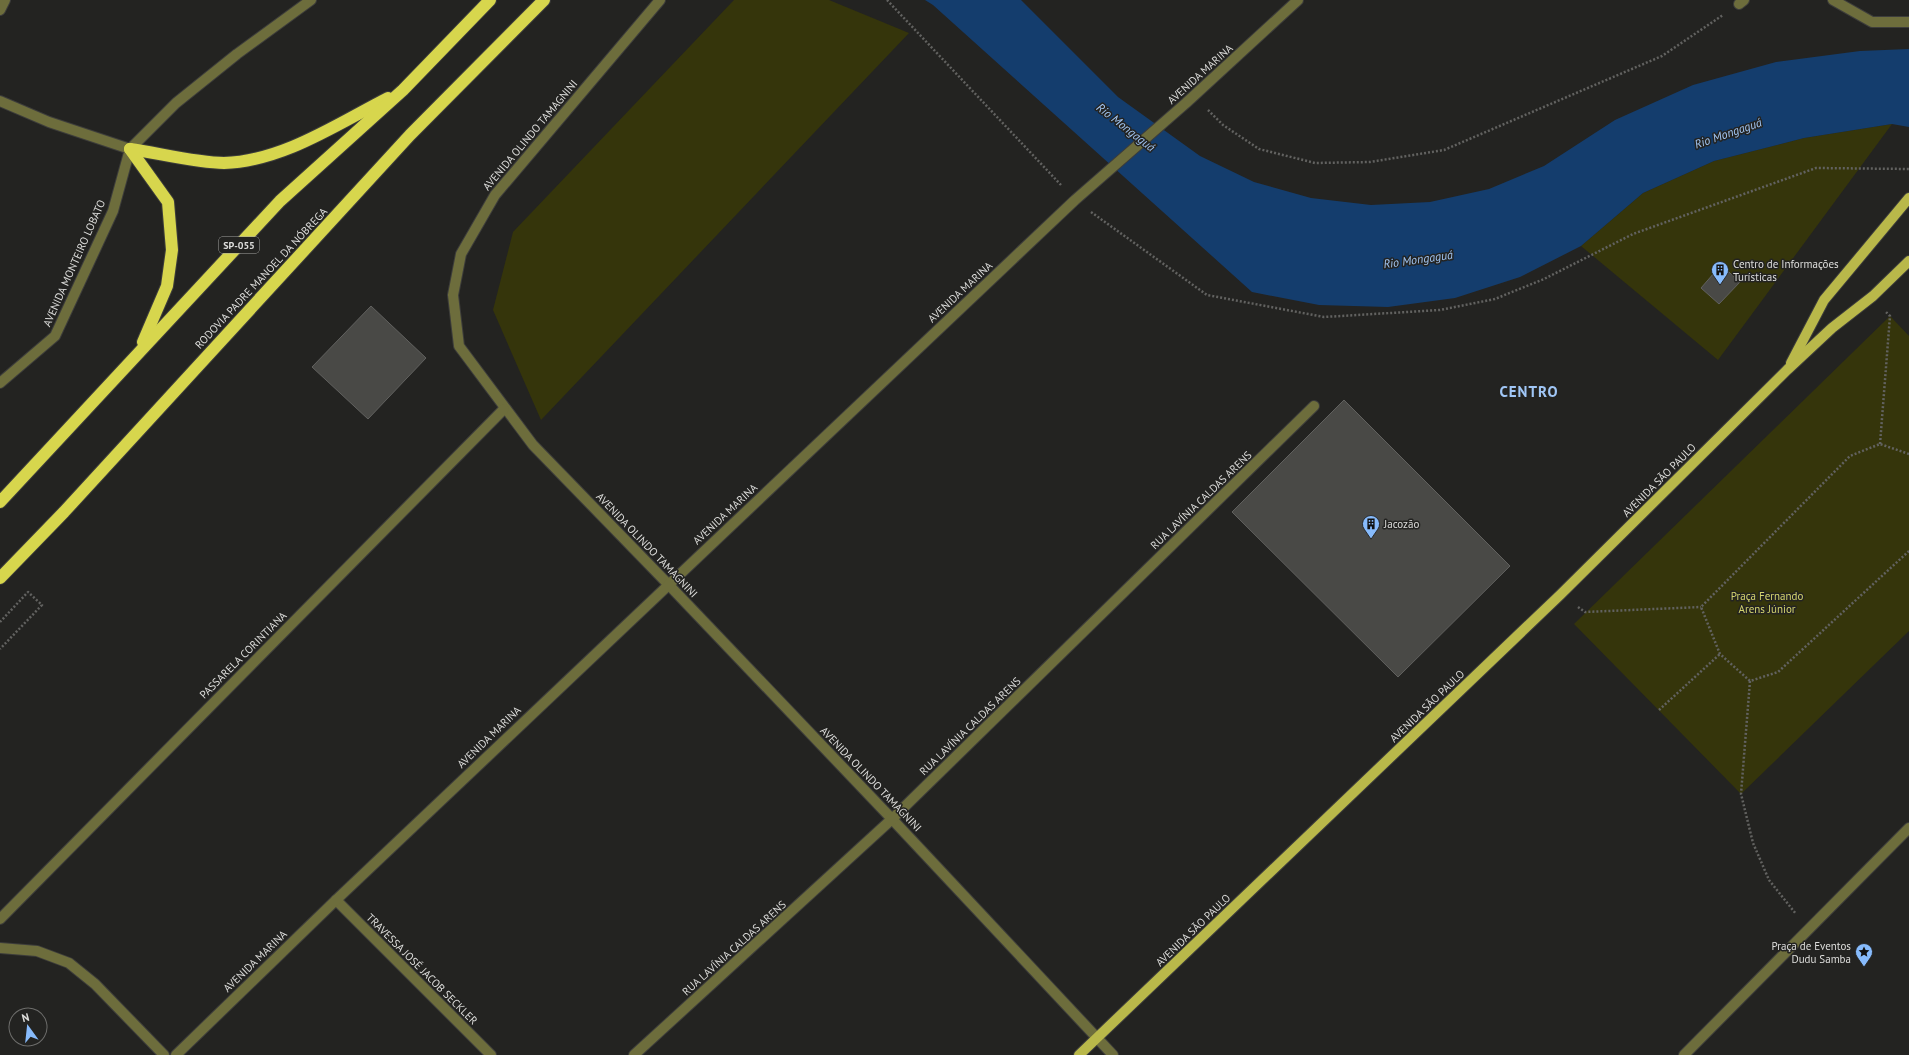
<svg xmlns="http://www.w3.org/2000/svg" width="1909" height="1055" font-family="'PT Sans',sans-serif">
<rect width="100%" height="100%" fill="#232321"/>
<g fill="#35350b">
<path d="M 734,0 L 829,0 L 909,33 L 541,420 L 493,310 L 513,232 Z"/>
<path d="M 1892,124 L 1718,360 L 1581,246 L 1643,193 L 1714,161 L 1804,138 Z"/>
<path d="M 1890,316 L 1909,336 L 1909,631 L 1741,794 L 1574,624 Z"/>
</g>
<path fill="#143d6d" d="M 925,0 L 1021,0 L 1118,97 L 1200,156 L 1254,182 L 1311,198 L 1371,205 L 1430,202 L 1489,189 L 1544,166 L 1615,120 L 1693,85 L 1776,62 L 1860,51 L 1909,49 L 1909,127 L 1892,124 L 1804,138 L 1714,161 L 1643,193 L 1581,246 L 1520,277 L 1455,298 L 1388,307 L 1319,305 L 1252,292 L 933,5 Z"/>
<g fill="#494946" stroke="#61615f">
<path d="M 1721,265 L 1740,282 L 1719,304 L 1701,288 Z"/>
<path d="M 371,306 L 426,358 L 368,419 L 312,367 Z"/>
<path d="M 1344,400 L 1510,566 L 1398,677 L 1232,512 Z"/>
</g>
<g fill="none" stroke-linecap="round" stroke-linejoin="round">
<defs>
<g id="minor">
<path d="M 660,0 L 495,195 L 461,254 L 453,295 L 459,346 L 533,445 L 668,584 L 892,819 L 1113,1055"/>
<path d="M 1833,0 L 1872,22 L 1909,22"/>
<path d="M 1739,4 L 1744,0"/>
<path d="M 0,10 L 5,0"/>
<path d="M 0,101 L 49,122 L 130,149"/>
<path d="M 0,383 L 55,336 L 113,211 L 130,149 L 176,103 L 237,54 L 311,0"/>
<path d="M 336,900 L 491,1055"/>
<path d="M 0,919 L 504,409"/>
<path d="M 0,948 L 37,951 L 69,963 L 95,984 L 164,1055"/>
<path d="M 176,1055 L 336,900 L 1075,200 L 1186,103 L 1298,0"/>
<path d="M 634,1055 L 892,819 L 1314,406"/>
<path d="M 1684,1055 L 1909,828"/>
</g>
<g id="major">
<path d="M 1791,363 L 1824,300 L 1909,198"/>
<path d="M 1079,1055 L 1560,595 L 1787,370 L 1832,328 L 1873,296 L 1909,261"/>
</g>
<g id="highway">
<path d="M 130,149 C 158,153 197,163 224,163 C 283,161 337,124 388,98"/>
<path d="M 130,149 L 168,202 L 172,250 L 167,286 L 143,342"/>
<path d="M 0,502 L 280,201 L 403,90 L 490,0"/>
<path d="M 0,578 L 64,512 L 410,135 L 544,0"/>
</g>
</defs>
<use href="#minor" stroke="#3d3d3b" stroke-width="12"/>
<use href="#major" stroke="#3d3d3b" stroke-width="12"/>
<use href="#highway" stroke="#3d3d3b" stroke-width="14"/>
<g stroke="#626260" stroke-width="2.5" stroke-dasharray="2 2" stroke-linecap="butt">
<path d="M 887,0 L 1061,185"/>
<path d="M 1208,110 L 1223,125 L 1259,149 L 1315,163 L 1370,162 L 1444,150 L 1662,56 L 1723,15"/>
<path d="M 1091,212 L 1207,295 L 1324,317 L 1440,310 L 1495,299 L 1544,279 L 1633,234 L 1816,168 L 1909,169"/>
<path d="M 1880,444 L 1890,316 L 1886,312"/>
<path d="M 1909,454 L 1880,444 L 1850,456 L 1701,607 L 1720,654 L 1750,681 L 1778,672 L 1909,551"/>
<path d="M 1578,607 L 1585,612 L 1701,607"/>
<path d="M 0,622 L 28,592 L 42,605 L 0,649"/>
<path d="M 1750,681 L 1741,794 L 1753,843 L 1769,880 L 1796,914"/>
<path d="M 1659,710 L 1720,654"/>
</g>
<use href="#minor" stroke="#6d6d3c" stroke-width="10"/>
<use href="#major" stroke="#b9b84a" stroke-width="10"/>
<use href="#highway" stroke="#d7d64d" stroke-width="12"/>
</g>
<defs>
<symbol id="building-pin" viewBox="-11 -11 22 30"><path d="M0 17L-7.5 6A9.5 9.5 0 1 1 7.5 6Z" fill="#87bbfc" stroke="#232321"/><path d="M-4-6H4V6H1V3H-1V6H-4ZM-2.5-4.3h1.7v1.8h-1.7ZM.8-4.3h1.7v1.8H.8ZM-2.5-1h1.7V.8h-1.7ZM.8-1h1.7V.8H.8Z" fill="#111"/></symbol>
<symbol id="sight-pin" viewBox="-11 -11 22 30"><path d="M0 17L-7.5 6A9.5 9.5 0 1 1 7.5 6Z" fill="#87bbfc" stroke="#232321"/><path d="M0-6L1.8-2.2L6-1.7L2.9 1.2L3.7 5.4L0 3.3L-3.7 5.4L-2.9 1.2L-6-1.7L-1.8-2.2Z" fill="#111"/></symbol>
</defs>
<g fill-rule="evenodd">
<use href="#building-pin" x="1710" y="260" width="20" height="27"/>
<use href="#building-pin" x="1361" y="514" width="20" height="27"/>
<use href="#sight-pin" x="1854" y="942" width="20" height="27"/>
</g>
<g text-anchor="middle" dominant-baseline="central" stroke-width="3" stroke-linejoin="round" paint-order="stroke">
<rect fill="#232321" stroke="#a5a5a3" stroke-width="1" x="219" y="237" width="40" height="16" rx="3"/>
<g font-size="10" font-weight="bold" fill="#dddddb">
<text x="239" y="245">SP-055</text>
</g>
<g font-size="11" fill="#dddddb" stroke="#232321">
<text transform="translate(1200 74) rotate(-42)">AVENIDA MARINA</text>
<text transform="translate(530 135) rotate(-50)">AVENIDA OLINDO TAMAGNINI</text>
<text transform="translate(74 263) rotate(-66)">AVENIDA MONTEIRO LOBATO</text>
<text transform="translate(261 278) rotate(-47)">RODOVIA PADRE MANOEL DA NÓBREGA</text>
<text transform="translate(960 292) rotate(-43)">AVENIDA MARINA</text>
<text transform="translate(1659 480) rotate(-45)">AVENIDA SÃO PAULO</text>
<text transform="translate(1201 500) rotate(-44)">RUA LAVÍNIA CALDAS ARENS</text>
<text transform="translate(725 514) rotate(-43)">AVENIDA MARINA</text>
<text transform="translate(647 545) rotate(46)">AVENIDA OLINDO TAMAGNINI</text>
<text transform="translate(243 655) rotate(-45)">PASSARELA CORINTIANA</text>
<text transform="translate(1427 706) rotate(-44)">AVENIDA SÃO PAULO</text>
<text transform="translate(970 726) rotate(-44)">RUA LAVÍNIA CALDAS ARENS</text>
<text transform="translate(489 737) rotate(-44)">AVENIDA MARINA</text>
<text transform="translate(871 779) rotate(46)">AVENIDA OLINDO TAMAGNINI</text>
<text transform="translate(1193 930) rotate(-44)">AVENIDA SÃO PAULO</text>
<text transform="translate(734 948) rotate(-42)">RUA LAVÍNIA CALDAS ARENS</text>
<text transform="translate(255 961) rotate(-44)">AVENIDA MARINA</text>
<text transform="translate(422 969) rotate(45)">TRAVESSA JOSÉ JACOB SECKLER</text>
</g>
<g font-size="11" fill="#dddddb" stroke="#232321" text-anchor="start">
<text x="1733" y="264">Centro de Informações<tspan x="1733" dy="13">Turísticas</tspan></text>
<text x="1384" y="524">Jacozão</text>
<text x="1851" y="946" text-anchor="end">Praça de Eventos<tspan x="1851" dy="13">Dudu Samba</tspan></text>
</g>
<g font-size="11" fill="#d4d46e" stroke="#232321">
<text x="1767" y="596">Praça Fernando<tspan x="1767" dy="13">Arens Júnior</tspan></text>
</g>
<g font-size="12" font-style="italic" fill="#a1c5f2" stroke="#232321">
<text transform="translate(1126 127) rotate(38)">Rio Mongaguá</text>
<text transform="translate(1728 133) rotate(-19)">Rio Mongaguá</text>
<text transform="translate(1418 259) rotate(-8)">Rio Mongaguá</text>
</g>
<g font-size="15" font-weight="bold" letter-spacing="1" fill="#a0c6f6" stroke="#232321">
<text x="1529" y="391">CENTRO</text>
</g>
</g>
<g transform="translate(28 1027) rotate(345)"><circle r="19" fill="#232321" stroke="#6d6d6b"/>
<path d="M0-3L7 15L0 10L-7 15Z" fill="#87bbfc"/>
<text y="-6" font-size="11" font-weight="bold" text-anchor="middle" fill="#dddddb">N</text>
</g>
</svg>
